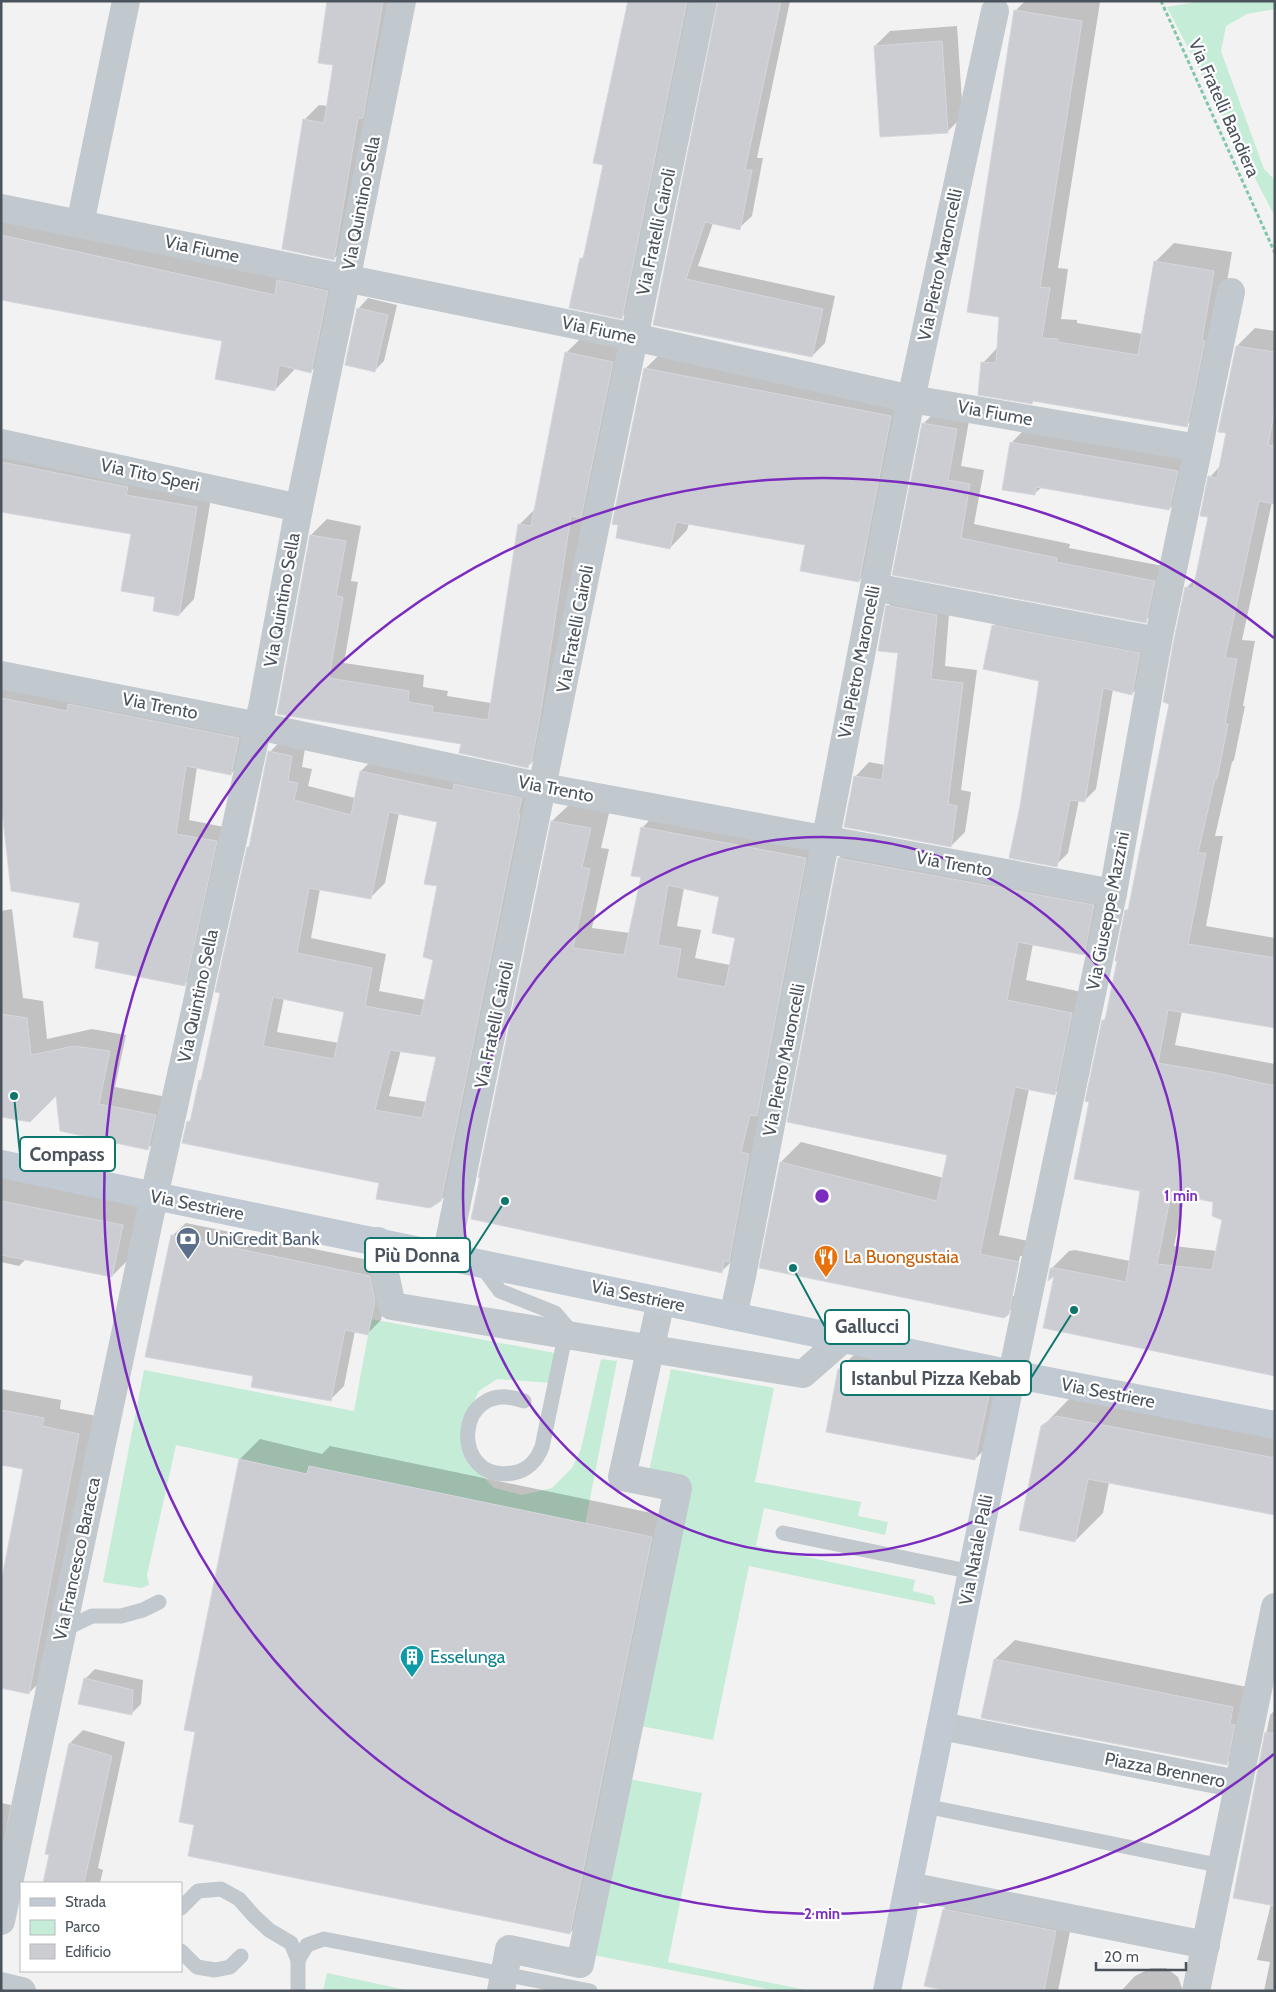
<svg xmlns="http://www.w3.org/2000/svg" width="1276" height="1992" font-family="Cabin,sans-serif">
<rect width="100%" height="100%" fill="#f3f2f2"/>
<g fill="#c5ecd7">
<path d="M 1201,1 L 1275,1 L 1275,9 L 1247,14 L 1226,26 L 1221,51 L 1264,169 L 1275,180 L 1275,217 L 1167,7 Z"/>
<path d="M 371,1319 L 555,1353 L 551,1383 L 497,1379 L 479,1391 L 469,1411 L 477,1470 L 494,1488 L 522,1495 L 552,1488 L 572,1468 L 581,1449 L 601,1359 L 617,1361 L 585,1524 L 309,1466 L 307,1474 L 176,1445 L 147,1575 L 149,1585 L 141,1588 L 103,1582 L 144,1370 L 354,1411 Z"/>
<path d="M 671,1369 L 774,1388 L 755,1482 L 861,1502 L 858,1516 L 888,1522 L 885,1535 L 764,1508 L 756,1546 L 915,1580 L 913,1591 L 933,1596 L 936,1605 L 749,1566 L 713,1740 L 641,1726 L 688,1479 L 649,1471 Z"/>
<path d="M 629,1779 L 702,1793 L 668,1962 L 811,1991 L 778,1991 L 593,1955 Z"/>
<path d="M 327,1973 L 411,1991 L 323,1991 Z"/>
</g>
<g fill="#0003" fill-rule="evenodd">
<path d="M 328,1 L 395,1 L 349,243 L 334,259 L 304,120 L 319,105 L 328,106 L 335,64 Z"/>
<path d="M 628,1 L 696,1 L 634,305 L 622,317 L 581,259 L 585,255 L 604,164 Z"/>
<path d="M 719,1 L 790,1 L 757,158 L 763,158 L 752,216 L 739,228 L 713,223 L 698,266 L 835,296 L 825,343 L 812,356 L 654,324 Z"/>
<path d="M 1025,1 L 1100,2 L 1058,268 L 1068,269 L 1061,319 L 1077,320 L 1077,323 L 1143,334 L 1155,262 L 1174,243 L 1232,252 L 1206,406 L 1186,426 L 1034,400 L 1032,402 L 983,363 L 998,347 L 1015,11 Z"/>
<path d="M 957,26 L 963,116 L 948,131 L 875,46 L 890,31 Z"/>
<path d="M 1,212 L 347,271 L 331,351 L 311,371 L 295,367 L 294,370 L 275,390 L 223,340 L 1,299 Z"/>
<path d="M 368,298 L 397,305 L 384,361 L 374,371 L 358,309 Z"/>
<path d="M 1255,328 L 1275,331 L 1275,502 L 1272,502 L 1242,640 L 1255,641 L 1243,706 L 1245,706 L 1234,760 L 1232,762 L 1215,836 L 1223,836 L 1206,926 L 1275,938 L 1275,1026 L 1182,1011 L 1175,1045 L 1275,1064 L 1275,1374 L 1051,1269 L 1069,1251 L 1075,1250 L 1130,1261 L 1142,1190 L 1091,1101 L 1104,1020 L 1107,1016 L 1127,910 L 1129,908 L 1170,703 L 1186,588 L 1197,577 L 1210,516 L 1210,477 L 1220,466 L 1227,432 L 1237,346 ZM 1185,1195 L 1214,1201 L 1224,1219 L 1217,1251 L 1174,1246 Z"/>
<path d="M 582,337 L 628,346 L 543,751 L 528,766 L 462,743 L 278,713 L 311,535 L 327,519 L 361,526 L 351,581 L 358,582 L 344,663 L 424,675 L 423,687 L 448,691 L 447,696 L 491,703 L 519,525 L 535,509 L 567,352 Z"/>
<path d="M 662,352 L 908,399 L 876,563 L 859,581 L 806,544 L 689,523 L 687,530 L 670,548 L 645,369 Z"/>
<path d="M 937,410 L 970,415 L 961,466 L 984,470 L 974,524 L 1070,544 L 1069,548 L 1168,567 L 1159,607 L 1145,621 L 894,574 L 923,424 Z"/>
<path d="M 1027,427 L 1192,456 L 1184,494 L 1169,509 L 1042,487 L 1034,494 L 1012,442 Z"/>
<path d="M 1,445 L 212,492 L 194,599 L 179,615 L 157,596 L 132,533 L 1,511 Z"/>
<path d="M 902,592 L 950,601 L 945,666 L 977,670 L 961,790 L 971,792 L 965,832 L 951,846 L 855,777 L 869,762 L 885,765 L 900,651 L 888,606 Z"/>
<path d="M 1006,614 L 1151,642 L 1144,681 L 1132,694 L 1113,689 L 1096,789 L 1084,801 L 1079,800 L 1068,853 L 1056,865 L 1021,806 L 1041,680 L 993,626 Z"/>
<path d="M 1,682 L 252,725 L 244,760 L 231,774 L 197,767 L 189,820 L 229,828 L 198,971 L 184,985 L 100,941 L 81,902 L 1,789 Z"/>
<path d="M 284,737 L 306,742 L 302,767 L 312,769 L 308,786 L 355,798 L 361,771 L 375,757 L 470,770 L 532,800 L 456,1185 L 441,1200 L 188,1122 L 192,1118 L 202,1079 L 221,992 L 248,847 L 251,844 L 270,752 ZM 399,813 L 439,821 L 435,959 L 426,1000 L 379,991 L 386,954 L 311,938 L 320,889 L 370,898 L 385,883 ZM 284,998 L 346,1011 L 339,1043 L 277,1032 ZM 401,1050 L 437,1056 L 427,1102 L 389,1096 Z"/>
<path d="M 572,802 L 610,809 L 601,848 L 609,849 L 592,928 L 630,933 L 642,875 L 632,875 L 643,827 L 662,807 L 825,839 L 741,1252 L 721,1272 L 473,1218 L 552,821 ZM 684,888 L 721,896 L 736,937 L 730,965 L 695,958 L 701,930 L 677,926 Z"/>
<path d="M 859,838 L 1114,886 L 1104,934 L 1084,954 L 1033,944 L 1026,980 L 1091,994 L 1074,1074 L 1054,1094 L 1029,1089 L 999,1235 L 1039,1243 L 1028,1292 L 1008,1313 L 761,1267 L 781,1162 L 801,1142 L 944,1178 L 949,1154 L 839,858 ZM 1020,1256 L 1022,1256 L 1014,1296 L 1011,1296 Z"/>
<path d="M 12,909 L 23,998 L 43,1001 L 47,1039 L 92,1029 L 126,1035 L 115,1087 L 172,1098 L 165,1132 L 148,1148 L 57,1093 L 1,1115 L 1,911 Z"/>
<path d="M 1,1177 L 142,1206 L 132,1256 L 112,1276 L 26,1259 L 19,1266 L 1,1262 Z"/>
<path d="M 186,1223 L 383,1263 L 388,1287 L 381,1320 L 368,1333 L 355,1331 L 344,1386 L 330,1400 L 254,1375 L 172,1236 Z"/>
<path d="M 855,1354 L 1003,1381 L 990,1444 L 975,1459 L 827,1431 L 839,1369 Z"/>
<path d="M 1,1389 L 61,1400 L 60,1409 L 97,1416 L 47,1675 L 29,1693 L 25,1468 L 1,1463 Z"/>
<path d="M 1070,1398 L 1275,1425 L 1275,1514 L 1109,1482 L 1103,1513 L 1075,1541 L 1042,1427 Z"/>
<path d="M 260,1439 L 322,1454 L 330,1446 L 671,1517 L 590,1913 L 570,1933 L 195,1824 L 196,1731 L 240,1459 Z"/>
<path d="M 1015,1640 L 1257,1689 L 1246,1744 L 1226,1764 L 995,1659 Z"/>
<path d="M 95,1669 L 143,1680 L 141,1704 L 131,1714 L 85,1679 Z"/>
<path d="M 1275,1710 L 1275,1991 L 1264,1991 L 1270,1962 L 1257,1960 L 1271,1904 L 1234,1897 L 1270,1715 Z"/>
<path d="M 83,1730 L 125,1742 L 98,1868 L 103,1870 L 100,1883 L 44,1883 L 70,1743 Z"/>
<path d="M 1,1803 L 11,1805 L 1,1856 Z"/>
<path d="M 963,1890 L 1074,1912 L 1058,1991 L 954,1991 L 944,1909 Z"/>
<path d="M 1151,1968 L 1166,1968 L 1178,1977 L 1183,1991 L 1121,1991 L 1135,1976 Z"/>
</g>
<g fill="#cccdd3" stroke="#d6d7dc" fill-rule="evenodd">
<path d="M 327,1 L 383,1 L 363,118 L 358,118 L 334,260 L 282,249 L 303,119 L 324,123 L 333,65 L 318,63 Z"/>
<path d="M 628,1 L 687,1 L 622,319 L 569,308 L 580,258 L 583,259 L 603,165 L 593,163 Z"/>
<path d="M 718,1 L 781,1 L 745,170 L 752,170 L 740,230 L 705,222 L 686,279 L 823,309 L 812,357 L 653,325 Z"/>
<path d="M 1014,10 L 1082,21 L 1040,287 L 1050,288 L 1042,338 L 1058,339 L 1058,342 L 1138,355 L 1154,261 L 1214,271 L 1202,340 L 1205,341 L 1187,427 L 1033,401 L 1032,404 L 978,395 L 981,362 L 996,363 L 999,317 L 967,312 Z"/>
<path d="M 942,41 L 948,133 L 880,137 L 874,46 Z"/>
<path d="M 1,235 L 275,295 L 277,280 L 328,291 L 311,373 L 279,365 L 275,391 L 215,379 L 222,341 L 1,300 Z"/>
<path d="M 357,308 L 388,315 L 375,372 L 345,365 Z"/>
<path d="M 1236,346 L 1275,352 L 1275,407 L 1268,445 L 1275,446 L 1275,504 L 1259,501 L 1225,658 L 1237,659 L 1225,724 L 1228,724 L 1217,779 L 1215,779 L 1198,853 L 1206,853 L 1188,944 L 1275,958 L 1275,1028 L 1168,1010 L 1158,1063 L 1217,1073 L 1275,1086 L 1275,1376 L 1043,1328 L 1054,1276 L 1048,1281 L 1050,1268 L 1055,1269 L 1055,1268 L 1126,1282 L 1140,1191 L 1074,1179 L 1089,1102 L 1085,1101 L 1102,1020 L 1105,1020 L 1117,961 L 1115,961 L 1125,910 L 1128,910 L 1169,704 L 1163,702 L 1173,644 L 1185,587 L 1193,589 L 1208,517 L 1200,516 L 1208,476 L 1217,478 L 1226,433 L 1218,432 ZM 1171,1194 L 1213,1202 L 1212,1216 L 1222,1220 L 1212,1270 L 1157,1264 Z"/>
<path d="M 565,352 L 613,362 L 581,518 L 571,516 L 540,717 L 531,764 L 529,764 L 528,768 L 459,753 L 461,744 L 277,714 L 310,535 L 346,541 L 336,596 L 343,597 L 329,678 L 409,691 L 408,702 L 433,706 L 432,712 L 488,720 L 518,524 L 531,526 Z"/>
<path d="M 644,368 L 891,416 L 859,582 L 800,571 L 805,545 L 676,522 L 670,549 L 616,538 L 618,525 L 612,524 Z"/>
<path d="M 922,423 L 957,429 L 948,480 L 970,484 L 961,538 L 1057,558 L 1056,562 L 1155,581 L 1146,623 L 892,575 Z"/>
<path d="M 1010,442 L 1178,471 L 1169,510 L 1036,487 L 1035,495 L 1002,490 Z"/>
<path d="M 1,462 L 128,487 L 126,495 L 197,507 L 179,616 L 153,611 L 155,597 L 121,591 L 131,534 L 1,512 Z"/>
<path d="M 886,605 L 937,615 L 931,679 L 963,683 L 948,804 L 957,806 L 951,847 L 844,827 L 854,776 L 882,780 L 898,653 L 878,651 Z"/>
<path d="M 992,625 L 1140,653 L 1132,695 L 1103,688 L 1085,802 L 1070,800 L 1057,867 L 1009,858 L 1020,806 L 1039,681 L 983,669 Z"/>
<path d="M 1,698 L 67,711 L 68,704 L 239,738 L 231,775 L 186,766 L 176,834 L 217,841 L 185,986 L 95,968 L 99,942 L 73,937 L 80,903 L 11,891 L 1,801 Z"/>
<path d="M 268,751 L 292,756 L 288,781 L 298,783 L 294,800 L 351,815 L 360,771 L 453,791 L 454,784 L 522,798 L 518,815 L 520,815 L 441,1201 L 430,1208 L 376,1199 L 379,1183 L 182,1143 L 187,1121 L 190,1122 L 199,1080 L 201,1080 L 220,993 L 215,992 L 247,847 L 249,847 ZM 389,812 L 437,822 L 424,884 L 437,886 L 423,957 L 433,960 L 421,1016 L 365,1006 L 372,968 L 297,953 L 309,888 L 371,899 ZM 273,997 L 344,1012 L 334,1059 L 263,1046 ZM 390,1050 L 436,1057 L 422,1118 L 375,1110 Z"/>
<path d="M 551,821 L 591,828 L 582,867 L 590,869 L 573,948 L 624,955 L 641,877 L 631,876 L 641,827 L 806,858 L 757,1116 L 750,1115 L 741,1152 L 749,1154 L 729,1262 L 724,1261 L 722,1273 L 471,1219 L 480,1177 L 478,1178 ZM 668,885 L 719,897 L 712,933 L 735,938 L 725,987 L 676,978 L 681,949 L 658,945 Z"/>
<path d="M 838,858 L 1094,905 L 1084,955 L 1018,942 L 1007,1000 L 1072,1013 L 1055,1095 L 1015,1087 L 980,1254 L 1019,1262 L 1009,1314 L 1004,1318 L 759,1268 L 780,1162 L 937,1201 L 947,1155 L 787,1122 Z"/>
<path d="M 1,1014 L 27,1018 L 31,1055 L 74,1046 L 110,1051 L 99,1104 L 156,1115 L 148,1150 L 60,1131 L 56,1096 L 30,1122 L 1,1117 Z"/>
<path d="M 1,1201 L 123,1225 L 112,1277 L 1,1255 Z"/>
<path d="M 171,1235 L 370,1276 L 375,1301 L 368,1335 L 345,1330 L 331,1401 L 251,1387 L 253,1376 L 145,1357 Z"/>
<path d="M 838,1369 L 989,1396 L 975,1460 L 826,1432 Z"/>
<path d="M 1,1410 L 44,1418 L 42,1426 L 79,1434 L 29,1694 L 1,1688 L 1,1583 L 23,1469 L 1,1465 Z"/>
<path d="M 1056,1416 L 1275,1458 L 1275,1515 L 1088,1479 L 1075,1542 L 1019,1530 L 1041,1426 Z"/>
<path d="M 239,1459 L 307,1474 L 309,1466 L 652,1537 L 570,1934 L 188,1856 L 194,1825 L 179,1822 L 195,1732 L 184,1730 Z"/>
<path d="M 994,1659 L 1233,1707 L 1230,1724 L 1235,1725 L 1227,1765 L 981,1718 Z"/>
<path d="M 84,1678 L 133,1690 L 132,1715 L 78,1704 Z"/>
<path d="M 1265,1732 L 1275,1734 L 1275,1906 L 1233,1898 Z"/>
<path d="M 69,1743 L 112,1756 L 84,1883 L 43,1883 L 49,1855 L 45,1854 Z"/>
<path d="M 943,1909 L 1056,1931 L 1044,1991 L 948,1991 L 924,1986 Z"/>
</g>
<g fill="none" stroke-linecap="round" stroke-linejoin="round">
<path stroke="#80c7a9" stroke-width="3" stroke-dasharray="4 2.5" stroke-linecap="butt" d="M 1161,1 L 1275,253"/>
<g stroke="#c1c8ce" stroke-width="15">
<path d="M 480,1264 L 500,1291 L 555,1313 L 567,1327 L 542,1447 C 537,1460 527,1471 513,1473 C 448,1484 454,1375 524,1401"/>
<path d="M 783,1533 L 972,1572"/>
<path d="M 61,1631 L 92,1616 L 121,1616 L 143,1610 L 159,1602"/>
<path d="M 925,1806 L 1222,1866"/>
<path d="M 181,1908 L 198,1891 L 221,1889 L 239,1899 L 254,1916 L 269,1930 L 291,1943 L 298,1960 L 298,1991"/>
<path d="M 181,1951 L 197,1967 L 215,1970 L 230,1967 L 241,1956"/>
<path d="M 298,1960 L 307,1945 L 324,1939 L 590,1991"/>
</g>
<g stroke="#c1c8ce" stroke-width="28">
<path d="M 1,208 L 634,337 L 911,399 L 1198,448"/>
<path d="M 80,224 L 126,1"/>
<path d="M 1,443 L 299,508"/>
<path d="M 874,587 L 1158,641"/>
<path d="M 1,675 L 258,726 L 543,787 L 1113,893"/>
<path d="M 378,1241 L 392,1306 L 803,1374 L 843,1339"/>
<path d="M 446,1256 L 703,1"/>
<path d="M 733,1316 L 742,1276 L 874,587 L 911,399 L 995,11"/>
<path d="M 1012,1374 L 1113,893 L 1158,641 L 1231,292"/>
<path d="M 941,1726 L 1238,1784"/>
<path d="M 909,1886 L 1206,1945"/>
<path d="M 1,1921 L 154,1197 L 263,703 L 299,508 L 340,311 L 402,1"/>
<path d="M 1,1986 L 22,1991"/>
<path d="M 501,1991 L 509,1949 L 580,1964 L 678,1488 L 622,1477 L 661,1301"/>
<path d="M 1196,1991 L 1275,1607"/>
</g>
<g stroke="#c1c9d3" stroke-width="28">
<path d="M 1,1164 L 1012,1374 L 1275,1425"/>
<path d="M 887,1991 L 1012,1374"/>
</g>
</g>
<g fill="none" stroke="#7b2cbf" stroke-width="2.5">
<circle cx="822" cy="1196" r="359"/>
<path d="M1274 1754A718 718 0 1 1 1274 638"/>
</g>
<defs>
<symbol id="bank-pin" viewBox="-11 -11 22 30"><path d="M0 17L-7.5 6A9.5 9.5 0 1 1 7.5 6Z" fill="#5c6f8a" stroke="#fff"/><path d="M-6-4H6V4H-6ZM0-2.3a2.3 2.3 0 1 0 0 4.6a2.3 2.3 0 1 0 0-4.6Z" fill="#fff"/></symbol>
<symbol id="restaurant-pin" viewBox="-11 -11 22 30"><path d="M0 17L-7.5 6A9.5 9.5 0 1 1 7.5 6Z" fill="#e8710a" stroke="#fff"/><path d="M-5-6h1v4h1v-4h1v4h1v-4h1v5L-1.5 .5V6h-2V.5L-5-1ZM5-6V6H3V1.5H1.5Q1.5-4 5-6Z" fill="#fff"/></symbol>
<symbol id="building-pin" viewBox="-11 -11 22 30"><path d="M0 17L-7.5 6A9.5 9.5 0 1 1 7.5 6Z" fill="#0f9aa8" stroke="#fff"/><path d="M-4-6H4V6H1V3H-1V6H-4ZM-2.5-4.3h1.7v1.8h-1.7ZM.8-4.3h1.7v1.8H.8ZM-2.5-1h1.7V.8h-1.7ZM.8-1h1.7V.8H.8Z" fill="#fff"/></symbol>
</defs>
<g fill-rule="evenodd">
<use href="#bank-pin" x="174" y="1225" width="28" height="38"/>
<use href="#restaurant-pin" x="812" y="1243" width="28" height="38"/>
<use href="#building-pin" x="398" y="1643" width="28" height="38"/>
</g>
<g text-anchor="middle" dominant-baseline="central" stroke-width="4.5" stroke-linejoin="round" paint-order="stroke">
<g font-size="18" fill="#4b535d" stroke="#fff">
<text transform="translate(1224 108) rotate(66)">Via Fratelli Bandiera</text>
<text transform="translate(361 203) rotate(-79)">Via Quintino Sella</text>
<text transform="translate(656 232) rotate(-78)">Via Fratelli Cairoli</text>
<text transform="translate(202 249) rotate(12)">Via Fiume</text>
<text transform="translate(940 265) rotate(-78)">Via Pietro Maroncelli</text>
<text transform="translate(599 330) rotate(12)">Via Fiume</text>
<text transform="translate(995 413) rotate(10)">Via Fiume</text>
<text transform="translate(150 475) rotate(12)">Via Tito Speri</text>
<text transform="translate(282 600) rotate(-80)">Via Quintino Sella</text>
<text transform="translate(575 629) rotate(-79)">Via Fratelli Cairoli</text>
<text transform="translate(859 662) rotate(-79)">Via Pietro Maroncelli</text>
<text transform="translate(160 706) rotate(11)">Via Trento</text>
<text transform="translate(556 789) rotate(11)">Via Trento</text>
<text transform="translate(954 864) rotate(10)">Via Trento</text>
<text transform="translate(1108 911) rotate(-79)">Via Giuseppe Mazzini</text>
<text transform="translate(198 996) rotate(-78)">Via Quintino Sella</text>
<text transform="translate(494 1025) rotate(-78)">Via Fratelli Cairoli</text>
<text transform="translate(784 1060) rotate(-79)">Via Pietro Maroncelli</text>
<text transform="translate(197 1205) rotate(11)">Via Sestriere</text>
<text transform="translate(638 1296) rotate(12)">Via Sestriere</text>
<text transform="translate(1108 1393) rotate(11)">Via Sestriere</text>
<text transform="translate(976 1550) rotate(-79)">Via Natale Palli</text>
<text transform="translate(77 1559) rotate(-78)">Via Francesco Baracca</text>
<text transform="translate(1165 1770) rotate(11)">Piazza Brennero</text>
</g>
<g font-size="18" fill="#4e5e75" stroke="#fff" text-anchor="start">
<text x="206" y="1239">UniCredit Bank</text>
</g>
<g font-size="18" fill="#c56008" stroke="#fff" text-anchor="start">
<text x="844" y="1257">La Buongustaia</text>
</g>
<g font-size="18" fill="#0d838f" stroke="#fff" text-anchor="start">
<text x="430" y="1657">Esselunga</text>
</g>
</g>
<circle cx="822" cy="1196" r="8" fill="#7b2cbf" stroke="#fff" stroke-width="2.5"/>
<g font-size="15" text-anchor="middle" font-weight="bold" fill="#7b2cbf" stroke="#fff" stroke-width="4.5" stroke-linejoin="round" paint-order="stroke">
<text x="1181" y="1201">1 min</text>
<text x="822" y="1919">2 min</text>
</g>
<path fill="none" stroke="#0f766e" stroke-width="2" d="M14 1096L20 1154M505 1201L470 1255M793 1268L825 1327M1074 1310L1031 1378"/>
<g fill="#0f766e" stroke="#fff" stroke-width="2">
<circle cx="14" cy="1096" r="5"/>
<circle cx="505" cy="1201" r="5"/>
<circle cx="793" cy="1268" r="5"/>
<circle cx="1074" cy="1310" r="5"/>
</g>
<g fill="#fff" stroke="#0f766e" stroke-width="2">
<rect x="20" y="1137" width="95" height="34" rx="5"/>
<rect x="365" y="1238" width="105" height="34" rx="5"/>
<rect x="825" y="1310" width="84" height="34" rx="5"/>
<rect x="841" y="1361" width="190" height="34" rx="5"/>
</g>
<g font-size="19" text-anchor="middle" font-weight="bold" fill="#4b535d">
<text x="67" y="1161">Compass</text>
<text x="417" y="1262">Più Donna</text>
<text x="867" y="1333">Gallucci</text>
<text x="936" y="1385">Istanbul Pizza Kebab</text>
</g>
<rect width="1276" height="1992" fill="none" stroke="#4b535d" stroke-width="5"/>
<rect x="20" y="1882" width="162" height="90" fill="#ffffff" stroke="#b7babe"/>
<rect x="30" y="1898" width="25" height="8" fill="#c1c9d3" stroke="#b7babe"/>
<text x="65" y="1907" font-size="15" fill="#4b535d">Strada</text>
<rect x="30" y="1920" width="25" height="15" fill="#c5ecd7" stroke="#b7babe"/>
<text x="65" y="1932" font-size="15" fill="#4b535d">Parco</text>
<rect x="30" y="1944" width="25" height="15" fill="#cccdd3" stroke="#b7babe"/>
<text x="65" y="1957" font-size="15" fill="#4b535d">Edificio</text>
<path d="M1096 1962v8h90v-8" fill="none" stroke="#4b535d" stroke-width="2.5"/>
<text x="1104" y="1962" font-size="15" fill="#4b535d" stroke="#ffffff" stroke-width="4" paint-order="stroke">20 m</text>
</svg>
